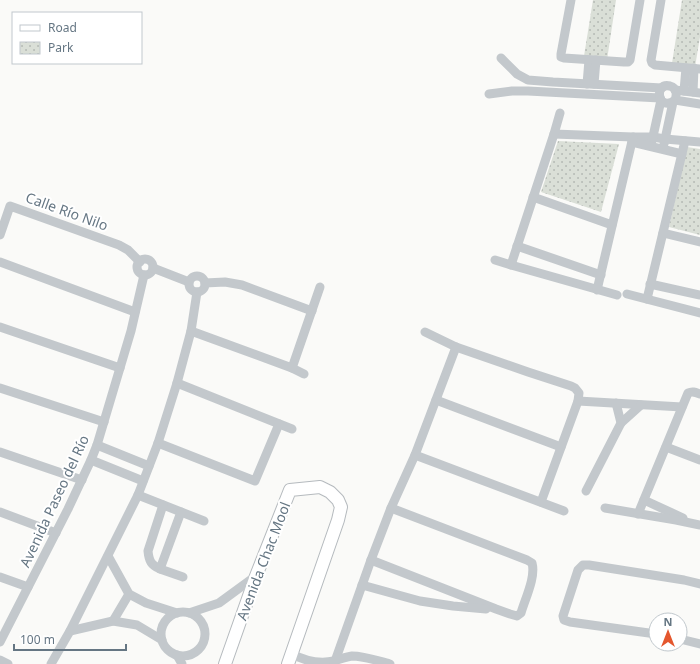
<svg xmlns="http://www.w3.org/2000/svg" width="700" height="664" font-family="'Noto Sans',sans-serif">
<defs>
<pattern id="park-dots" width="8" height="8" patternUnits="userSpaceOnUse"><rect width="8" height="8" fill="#dadfd7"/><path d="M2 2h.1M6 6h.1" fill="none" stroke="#b4b9b4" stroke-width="1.8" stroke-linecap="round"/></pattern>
</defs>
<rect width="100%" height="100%" fill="#fafaf8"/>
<g fill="url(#park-dots)">
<path d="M 593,0 L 616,0 L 607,60 L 584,56 Z"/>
<path d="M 682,0 L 700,0 L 700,37 L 695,67 L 672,63 Z"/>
<path d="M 558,141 L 619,144 L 601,212 L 541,192 Z"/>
<path d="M 687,147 L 700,149 L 700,235 L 669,227 Z"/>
</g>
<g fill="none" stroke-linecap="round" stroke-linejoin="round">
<defs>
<path id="major" d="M 225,664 L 256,576 L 290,490 L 320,487 L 330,492 L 338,500 L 341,507 L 338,520 L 288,664"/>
</defs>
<use href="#major" stroke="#b5babe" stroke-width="14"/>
<g stroke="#c3c8cc" stroke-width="9">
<path d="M 571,0 L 561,54 L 561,57 L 564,58 L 624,62 L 628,62 L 630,60 L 640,0"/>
<path d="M 661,0 L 651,60 L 652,63 L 655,65 L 700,69"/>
<path d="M 501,58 L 517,74 L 528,80 L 553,82 L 662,88"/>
<path d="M 587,84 L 589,60"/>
<path d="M 594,84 L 596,60"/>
<path d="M 675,90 L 700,93"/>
<path d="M 684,91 L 686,68"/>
<path d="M 693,92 L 694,68"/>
<path d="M 489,94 L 512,91 L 528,91 L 660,98"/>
<path d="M 675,100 C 677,95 677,88 670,86 C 653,82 658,113 675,100 L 700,104"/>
<path d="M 554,134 L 633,137 L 653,137 L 665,139 L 700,142"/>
<path d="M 652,141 L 661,100"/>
<path d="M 632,142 L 682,154"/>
<path d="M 664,144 L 673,102"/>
<path d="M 533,197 L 612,225"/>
<path d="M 663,233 L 700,242"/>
<path d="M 0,235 L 10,206 L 119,245 L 128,250 L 140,262"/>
<path d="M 517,246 L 601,275"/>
<circle cx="145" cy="267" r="8"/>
<path d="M 495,260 L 511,265 L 617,295"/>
<path d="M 0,262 L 135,312"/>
<path d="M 511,265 L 554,134 L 560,113"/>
<path d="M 153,268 L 189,282"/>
<circle cx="197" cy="284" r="8"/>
<path d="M 205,283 L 225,282 L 242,285 L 312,311"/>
<path d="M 650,284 L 700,295"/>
<path d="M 597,290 L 633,137"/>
<path d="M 627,294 L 700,313"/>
<path d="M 647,299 L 685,141"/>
<path d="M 0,327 L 120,368"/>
<path d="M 191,331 L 292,368 L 304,374"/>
<path d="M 425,332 L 456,347 L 528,372 L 571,386 L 575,388 L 579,393 L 578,401 L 541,502"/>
<path d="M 292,368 L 320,287"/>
<path d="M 177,383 L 292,429"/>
<path d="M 0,388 L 104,422"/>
<path d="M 436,400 L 561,447"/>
<path d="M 578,401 L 682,407"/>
<path d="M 621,423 L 641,405"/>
<path d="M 158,443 L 255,481 L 279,424"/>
<path d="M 97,445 L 149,466"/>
<path d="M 666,447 L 700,460"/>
<path d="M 0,452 L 82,480"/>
<path d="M 415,455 L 564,511"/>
<path d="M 91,460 L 143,481"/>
<path d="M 586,491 L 621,423 L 616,403"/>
<path d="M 138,495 L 204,521"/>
<path d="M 644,500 L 683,518"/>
<path d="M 163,505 L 148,551 C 149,561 151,565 160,569 L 181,512"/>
<path d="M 605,508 L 676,520 L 700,525"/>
<path d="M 0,512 L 56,533"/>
<path d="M 638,514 L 688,393 C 692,391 695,392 700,394"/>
<path d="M 108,556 L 129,594 L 146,603 L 177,613"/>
<path d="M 371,560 L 496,609 L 510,614 L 517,616 L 521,613 C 525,599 536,577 532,563 L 527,560 L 391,508"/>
<path d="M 160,569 L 183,577"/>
<path d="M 0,577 L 28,587"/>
<path d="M 362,585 L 420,601 L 453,606 L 486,609"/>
<circle cx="183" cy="634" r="22"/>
<path d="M 189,613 L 219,603 L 256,576"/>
<path d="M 113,621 L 129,594"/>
<path d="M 70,631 L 113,621 L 137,625 L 162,640"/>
<path d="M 656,634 L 570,622 L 564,620 L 563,616 L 578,570 L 583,565 L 589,565 L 684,580 L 700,584"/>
<path d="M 680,639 L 700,644"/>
<path d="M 0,642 L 68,509 L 91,460 L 97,445 L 131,331 L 144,275"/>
<path d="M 292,654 C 305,661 319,664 334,661 C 340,659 346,657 352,656 C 365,656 378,661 390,664"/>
<path d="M 177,655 L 182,664"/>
<path d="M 0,660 L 8,664"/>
<path d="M 51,664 L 70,631 L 138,495 L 158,443 L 177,383 L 191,331 L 197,292"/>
<path d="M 334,664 L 371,560 L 391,508 L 415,455 L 456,347"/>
</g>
<use href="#major" stroke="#fff" stroke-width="12"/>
</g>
<g text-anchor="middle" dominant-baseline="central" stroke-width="4" stroke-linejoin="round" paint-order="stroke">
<g font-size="14" fill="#657683" stroke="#fff">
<text transform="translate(67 211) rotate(20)">Calle Río Nilo</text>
<text transform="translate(54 501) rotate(-65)">Avenida Paseo del Río</text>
<text transform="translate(263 561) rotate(-69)">Avenida Chac Mool</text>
</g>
</g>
<rect x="12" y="12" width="130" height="52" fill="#ffffff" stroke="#c1c8cd"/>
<rect x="20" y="25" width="20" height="6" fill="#ffffff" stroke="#c1c8cd"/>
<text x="48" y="32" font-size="12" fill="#657683">Road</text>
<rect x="20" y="42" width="20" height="12" fill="url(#park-dots)" stroke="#c1c8cd"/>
<text x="48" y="52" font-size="12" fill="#657683">Park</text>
<g transform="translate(668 632)"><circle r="19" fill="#ffffff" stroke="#c1c8cd"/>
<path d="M0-3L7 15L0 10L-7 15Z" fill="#e4572e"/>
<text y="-6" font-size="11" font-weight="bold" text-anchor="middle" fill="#657683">N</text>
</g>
<path d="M14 644v6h112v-6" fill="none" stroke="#657683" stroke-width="2"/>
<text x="20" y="644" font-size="12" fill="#657683" stroke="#ffffff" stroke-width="3" paint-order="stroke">100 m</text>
</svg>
